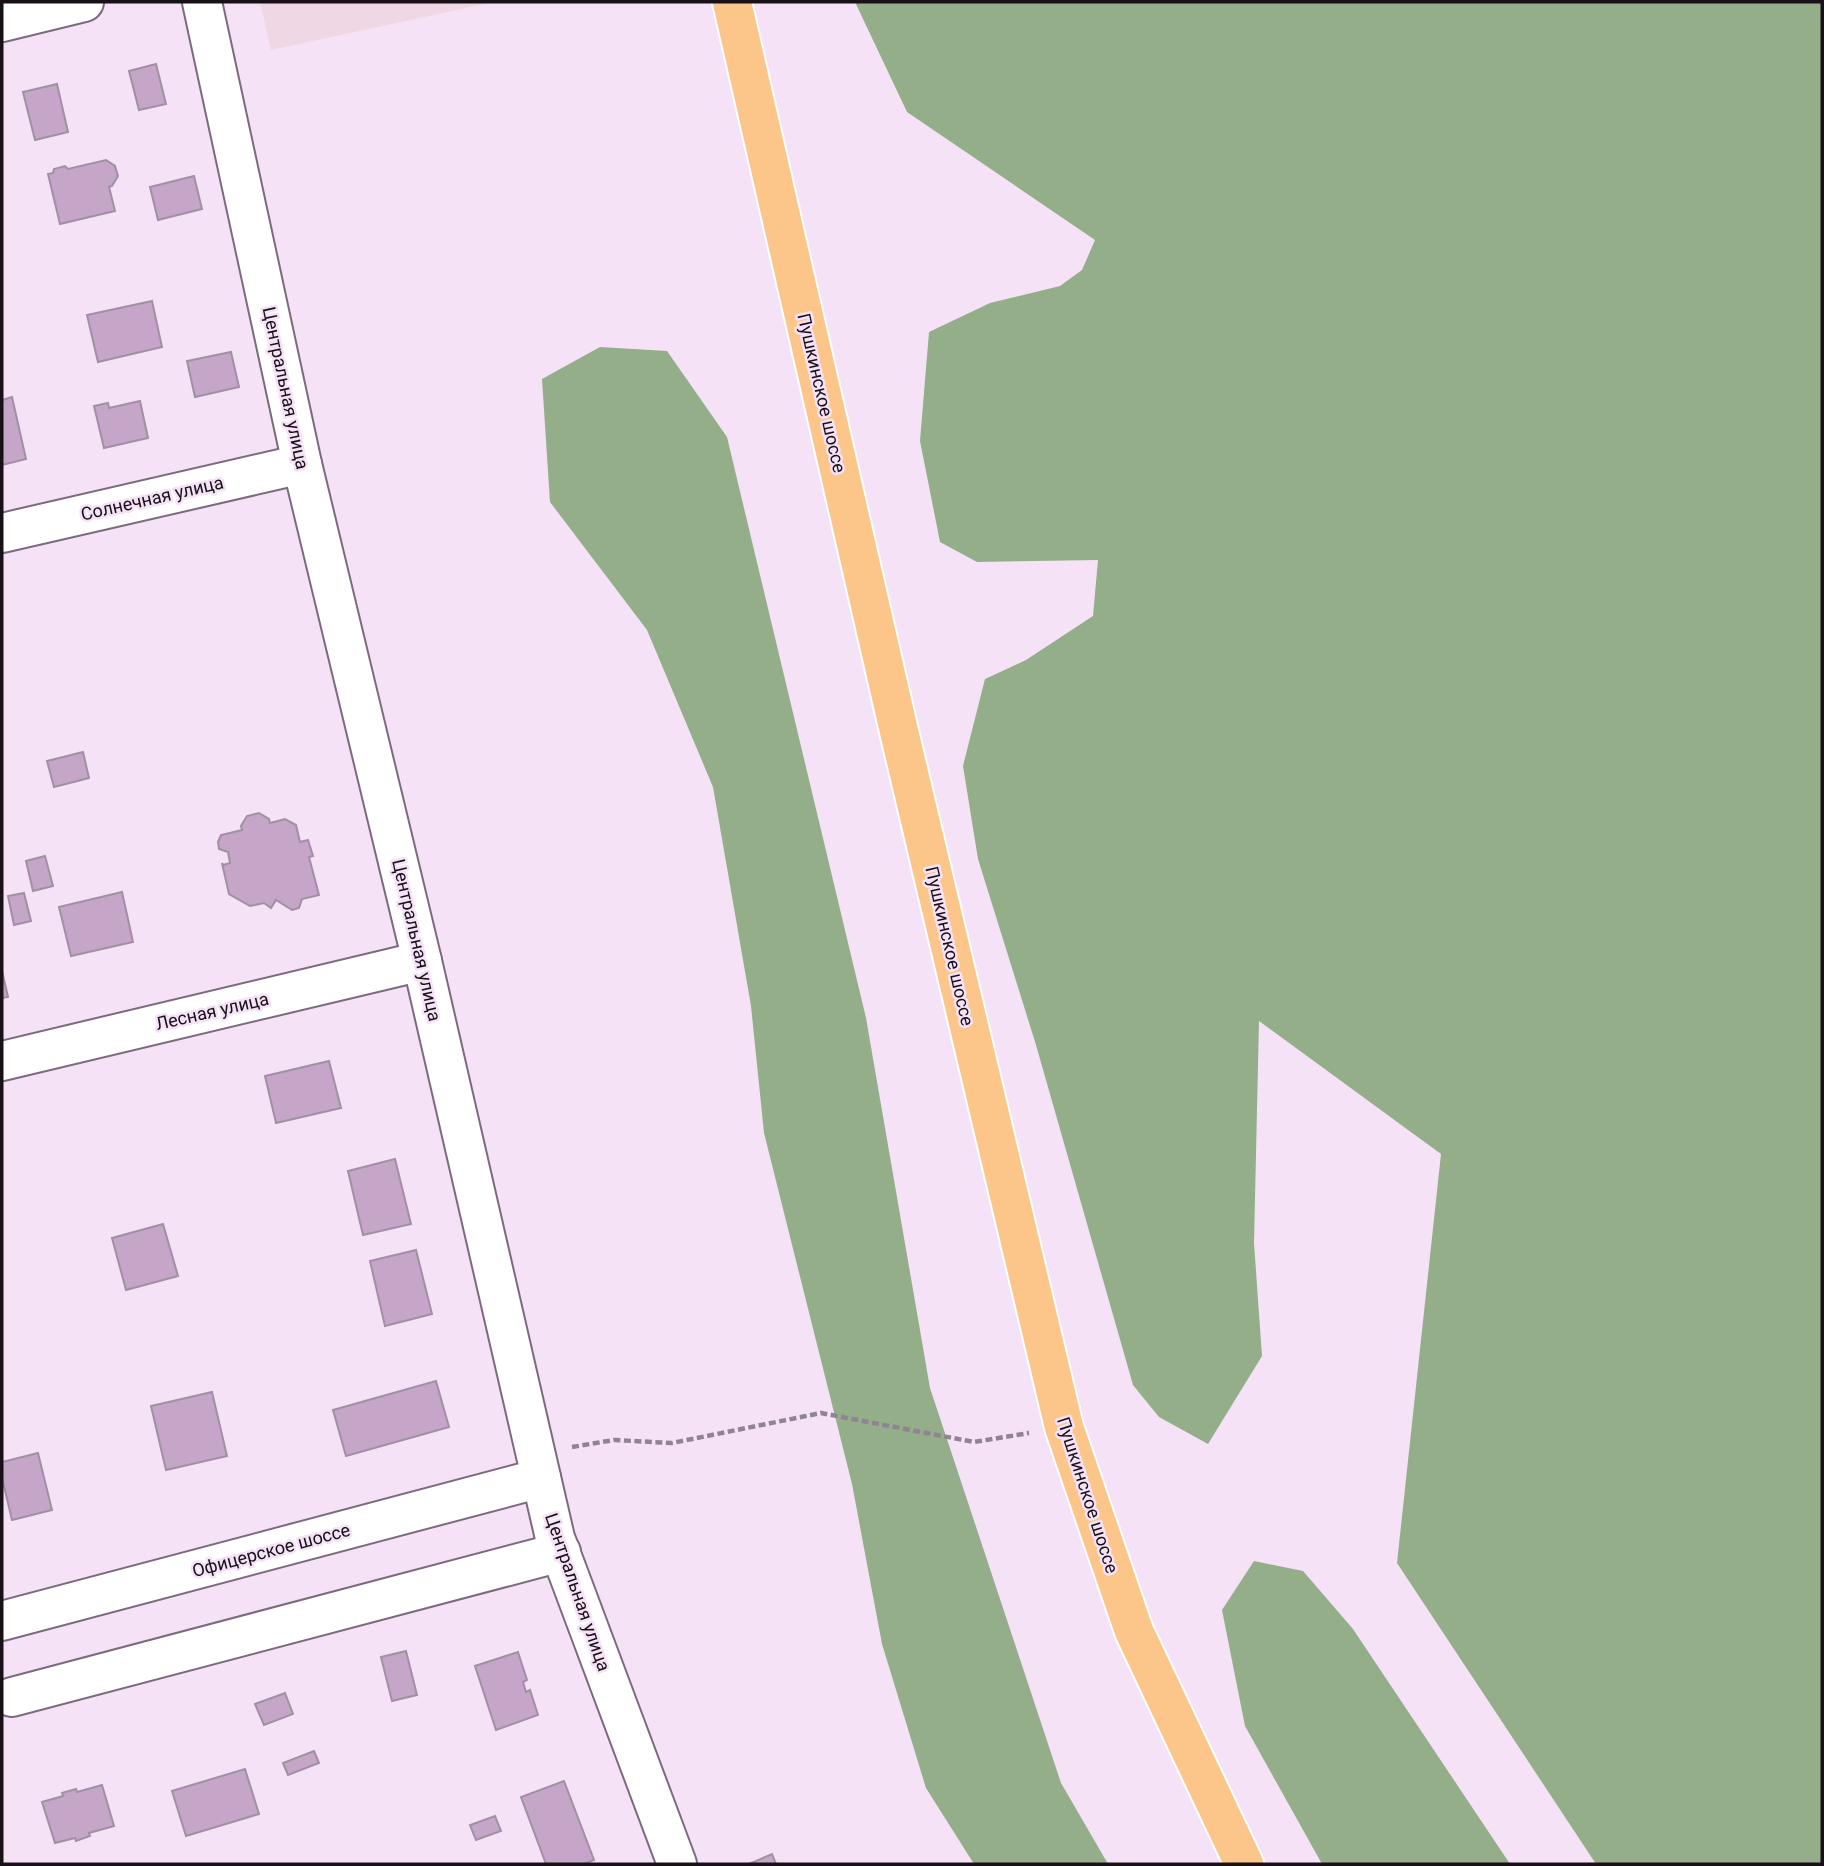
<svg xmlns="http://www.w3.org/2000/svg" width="1824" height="1866" font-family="Roboto,sans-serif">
<rect width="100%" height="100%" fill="#f5e2f7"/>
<path fill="#efd8e4" d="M 260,2 L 494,2 L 271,50 Z"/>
<g fill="#93ae89">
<path d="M 855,2 L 1822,2 L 1822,1864 L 1596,1864 L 1397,1563 L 1441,1154 L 1259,1021 L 1254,1243 L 1262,1356 L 1208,1444 L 1159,1417 L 1133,1385 L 1036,1045 L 978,859 L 963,766 L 985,679 L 1026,660 L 1093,616 L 1098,560 L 977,562 L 940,542 L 920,441 L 929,332 L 990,303 L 1060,286 L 1082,270 L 1095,240 L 907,112 Z"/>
<path d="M 600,347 L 667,351 L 727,437 L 866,1018 L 930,1388 L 1061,1783 L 1108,1864 L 974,1864 L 926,1788 L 882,1644 L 852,1484 L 764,1133 L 751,1006 L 713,787 L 647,630 L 550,502 L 542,379 Z"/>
<path d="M 1254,1561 L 1303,1571 L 1353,1629 L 1510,1864 L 1322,1864 L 1245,1726 L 1222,1610 Z"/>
</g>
<g fill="#c5a5c8" stroke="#a190a3" stroke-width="2">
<path d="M 156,64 L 166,104 L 139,110 L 129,71 Z"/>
<path d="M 57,84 L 68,132 L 35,140 L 23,92 Z"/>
<path d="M 106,160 L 115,166 L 118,176 L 112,186 L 109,187 L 115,211 L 60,224 L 48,174 L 53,173 L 54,169 L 65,166 L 68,169 Z"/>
<path d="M 194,176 L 202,209 L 158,220 L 150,187 Z"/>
<path d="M 152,301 L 162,347 L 98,362 L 87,315 Z"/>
<path d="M 231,352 L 239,387 L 195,397 L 187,361 Z"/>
<path d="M 12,397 L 26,459 L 2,465 L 2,400 Z"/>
<path d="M 140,401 L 148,438 L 104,448 L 94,406 L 108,403 L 109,408 Z"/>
<path d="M 83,752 L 89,778 L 54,787 L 47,761 Z"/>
<path d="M 259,813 L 269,819 L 270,823 L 285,819 L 296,825 L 300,842 L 308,840 L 313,856 L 309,857 L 319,895 L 302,899 L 299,908 L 292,910 L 276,900 L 271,908 L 264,903 L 250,906 L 229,894 L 222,863 L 223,865 L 230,863 L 228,852 L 219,849 L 218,842 L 221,835 L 242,830 L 241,826 L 247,816 Z"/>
<path d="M 45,856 L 53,886 L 33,891 L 26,861 Z"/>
<path d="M 122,892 L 133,942 L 71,956 L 59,907 Z"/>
<path d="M 24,893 L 31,921 L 14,925 L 8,896 Z"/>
<path d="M 2,971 L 8,997 L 2,998 Z"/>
<path d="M 329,1061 L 341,1108 L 276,1123 L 265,1076 Z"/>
<path d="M 395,1159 L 411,1224 L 363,1235 L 348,1171 Z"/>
<path d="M 163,1224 L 178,1276 L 126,1290 L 112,1238 Z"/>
<path d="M 416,1250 L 432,1314 L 385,1326 L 370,1261 Z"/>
<path d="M 436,1381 L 449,1427 L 346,1456 L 333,1410 Z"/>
<path d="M 212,1392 L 227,1456 L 166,1470 L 151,1406 Z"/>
<path d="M 38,1453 L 52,1510 L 12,1520 L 2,1478 L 2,1462 Z"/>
<path d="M 406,1651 L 417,1695 L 392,1701 L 381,1657 Z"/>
<path d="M 518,1652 L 527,1680 L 523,1682 L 526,1692 L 530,1690 L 538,1715 L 496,1730 L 475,1666 Z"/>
<path d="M 285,1693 L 293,1714 L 264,1725 L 255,1704 Z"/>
<path d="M 314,1751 L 319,1763 L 288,1775 L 283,1763 Z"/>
<path d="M 245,1769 L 259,1814 L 186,1836 L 172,1791 Z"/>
<path d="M 564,1781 L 594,1860 L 584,1864 L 546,1864 L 521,1797 Z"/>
<path d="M 102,1785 L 114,1826 L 89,1833 L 90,1836 L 76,1841 L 75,1838 L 55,1843 L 42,1802 L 63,1796 L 62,1793 L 76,1789 L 77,1792 Z"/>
<path d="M 495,1816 L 501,1831 L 476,1840 L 470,1825 Z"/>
<path d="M 772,1854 L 776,1864 L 749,1864 Z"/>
</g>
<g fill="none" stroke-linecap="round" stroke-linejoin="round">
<defs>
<g id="minor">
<path d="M 202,2 L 302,464 L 422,961 L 555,1538 L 677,1864"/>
<path d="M 2,22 L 84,2"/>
<path d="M 2,533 L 302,464"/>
<path d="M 2,1061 L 422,961"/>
<path d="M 2,1621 L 541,1478"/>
<path d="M 12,1697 L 561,1552"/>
</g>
<path id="major" d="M 732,2 L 898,727 L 1064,1427 L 1134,1631 L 1244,1864"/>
</defs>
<use href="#minor" stroke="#7b6b7d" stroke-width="42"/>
<use href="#major" stroke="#fff" stroke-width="42"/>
<path stroke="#918492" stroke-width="4.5" stroke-dasharray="7 3.5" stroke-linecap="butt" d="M 572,1447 L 614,1440 L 672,1443 L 821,1413 L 974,1442 L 1029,1433"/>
<use href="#minor" stroke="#fff" stroke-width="38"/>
<use href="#major" stroke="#fcc68a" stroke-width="38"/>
</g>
<g text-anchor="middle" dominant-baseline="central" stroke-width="5" stroke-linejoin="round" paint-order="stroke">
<g font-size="18" fill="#181118" stroke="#f5e2f7">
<text transform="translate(286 388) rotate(78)">Центральная улица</text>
<text transform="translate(822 393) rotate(77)">Пушкинское шоссе</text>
<text transform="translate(152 498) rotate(-13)">Солнечная улица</text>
<text transform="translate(417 940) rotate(77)">Центральная улица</text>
<text transform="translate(950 946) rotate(77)">Пушкинское шоссе</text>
<text transform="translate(212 1011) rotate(-13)">Лесная улица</text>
<text transform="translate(1088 1495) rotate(72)">Пушкинское шоссе</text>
<text transform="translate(271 1550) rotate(-15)">Офицерское шоссе</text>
<text transform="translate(578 1592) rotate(71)">Центральная улица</text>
</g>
</g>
<rect width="1824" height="1866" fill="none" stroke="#181118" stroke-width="7"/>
</svg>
